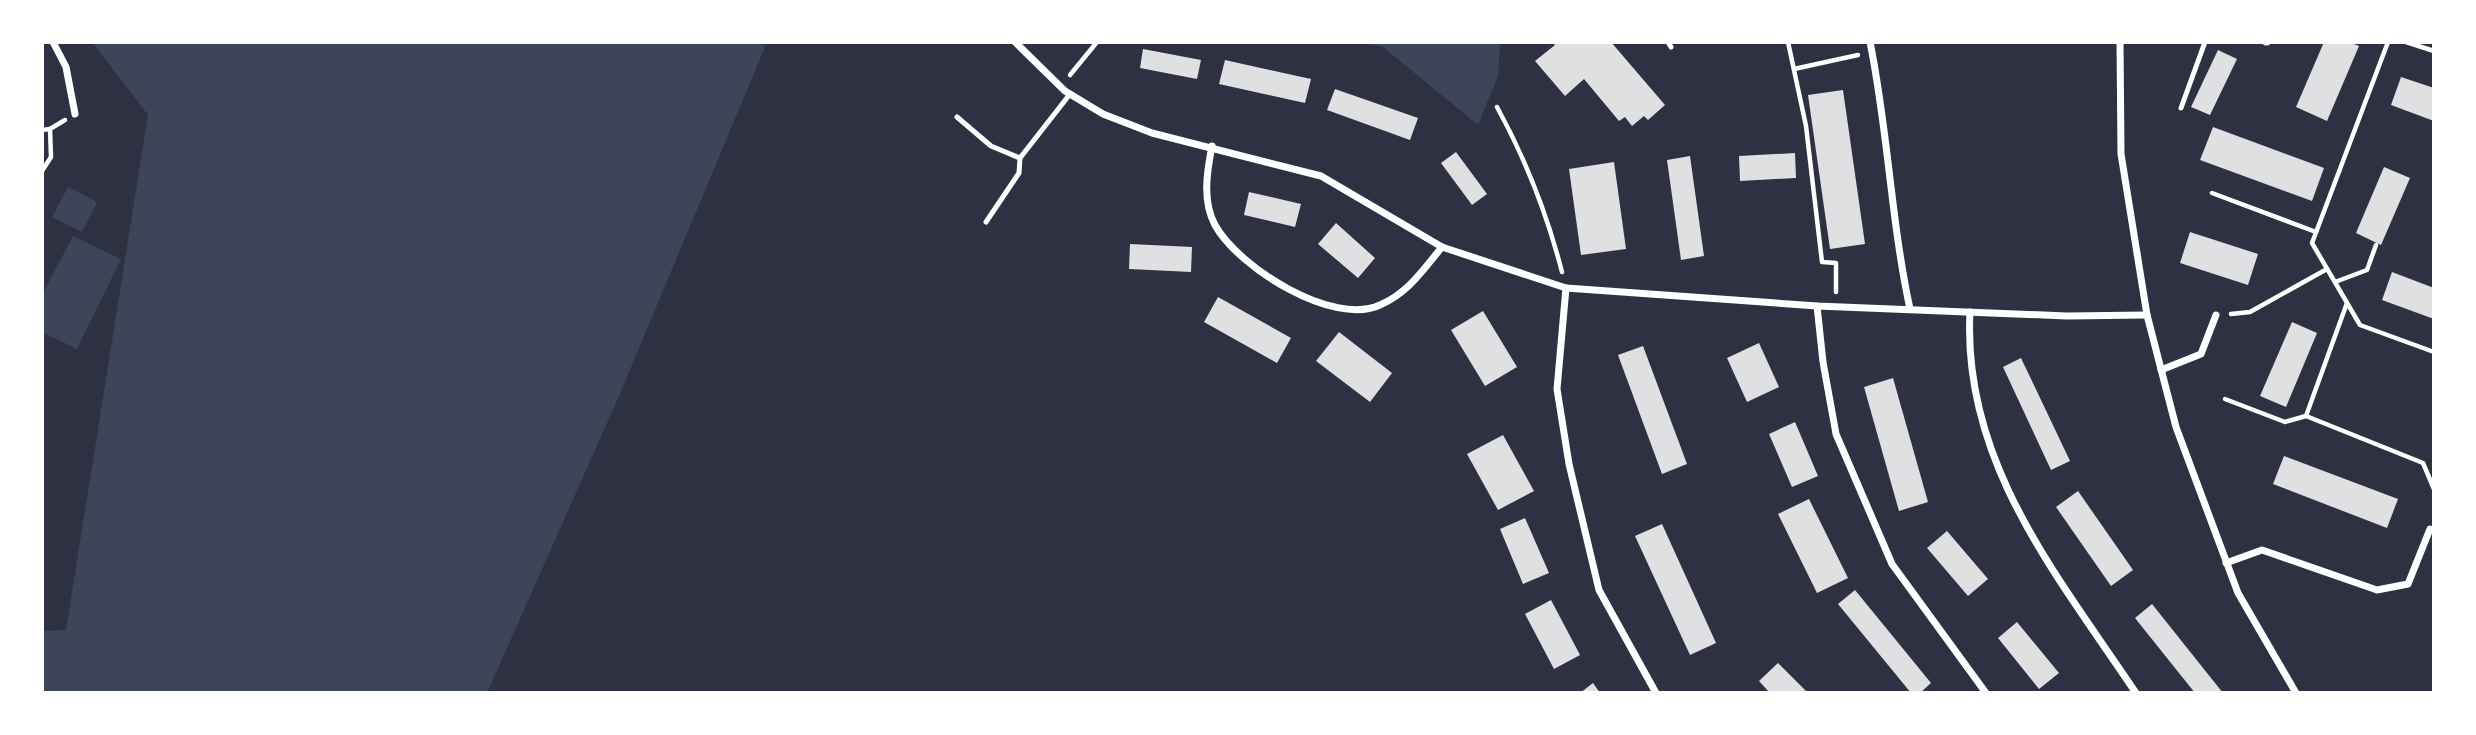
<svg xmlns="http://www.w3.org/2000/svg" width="2476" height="735" font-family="'Titillium Web',sans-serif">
<rect width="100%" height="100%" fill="#2d3142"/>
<g fill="#3c4559">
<path d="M 92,42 L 760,42 L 765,47 L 619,396 L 487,693 L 42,693 L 42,631 L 66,630 L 148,115 Z"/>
<path d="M 1359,42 L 1500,42 L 1498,76 L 1478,125 L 1383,47 Z"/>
<path d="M 68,187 L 97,202 L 82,232 L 52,217 Z"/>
<path d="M 73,236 L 121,259 L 77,349 L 42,332 L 42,295 Z"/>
</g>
<g fill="#e0e0e3">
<path d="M 1552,42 L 1611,42 L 1665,105 L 1648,120 L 1644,116 L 1632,126 L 1625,117 L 1619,121 L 1584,79 L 1565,96 L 1535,61 L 1555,45 Z"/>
<path d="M 2324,42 L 2349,42 L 2359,46 L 2327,121 L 2296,107 Z"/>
<path d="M 1143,49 L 1201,60 L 1197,79 L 1140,68 Z"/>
<path d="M 2218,50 L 2237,59 L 2210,115 L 2191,107 Z"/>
<path d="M 1225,60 L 1311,79 L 1305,103 L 1219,84 Z"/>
<path d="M 2401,77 L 2434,88 L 2434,121 L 2391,105 Z"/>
<path d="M 1335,89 L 1418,118 L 1410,140 L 1327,110 Z"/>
<path d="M 1843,90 L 1865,244 L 1830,249 L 1808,95 Z"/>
<path d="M 2213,127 L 2324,168 L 2312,201 L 2200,160 Z"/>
<path d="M 1456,152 L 1487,194 L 1472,205 L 1441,163 Z"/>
<path d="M 1795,153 L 1796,178 L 1740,181 L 1739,156 Z"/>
<path d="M 1690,156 L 1704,256 L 1681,260 L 1667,160 Z"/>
<path d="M 1614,162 L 1626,249 L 1581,255 L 1569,169 Z"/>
<path d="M 2384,167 L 2410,178 L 2381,245 L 2356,233 Z"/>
<path d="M 1249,192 L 1301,204 L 1295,227 L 1244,215 Z"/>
<path d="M 1336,223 L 1375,258 L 1358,278 L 1318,244 Z"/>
<path d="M 2190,232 L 2258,254 L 2248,285 L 2180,263 Z"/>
<path d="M 1130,244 L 1192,247 L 1191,272 L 1129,269 Z"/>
<path d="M 2392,272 L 2434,288 L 2434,319 L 2382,300 Z"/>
<path d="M 1218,297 L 1291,338 L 1277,363 L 1204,322 Z"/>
<path d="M 1483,311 L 1517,367 L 1485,386 L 1451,330 Z"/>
<path d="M 2292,322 L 2317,333 L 2286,407 L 2260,396 Z"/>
<path d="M 1339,332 L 1392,373 L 1370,402 L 1316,361 Z"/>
<path d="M 1759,343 L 1779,387 L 1747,402 L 1727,358 Z"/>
<path d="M 1643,346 L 1687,464 L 1662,474 L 1618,355 Z"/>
<path d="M 2021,358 L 2070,461 L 2051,470 L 2003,367 Z"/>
<path d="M 1893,378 L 1928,502 L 1899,511 L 1864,387 Z"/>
<path d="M 1795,422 L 1818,476 L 1792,487 L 1769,434 Z"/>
<path d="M 1503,435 L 1534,491 L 1498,510 L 1467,454 Z"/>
<path d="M 2284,456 L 2398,499 L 2387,528 L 2273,484 Z"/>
<path d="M 2078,491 L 2133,570 L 2111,586 L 2056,507 Z"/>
<path d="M 1809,499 L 1848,578 L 1817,593 L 1778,514 Z"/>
<path d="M 1525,518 L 1549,573 L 1523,584 L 1500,529 Z"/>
<path d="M 1662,524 L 1716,643 L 1690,655 L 1635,536 Z"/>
<path d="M 1947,531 L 1988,579 L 1968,596 L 1927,548 Z"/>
<path d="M 1855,590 L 1931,683 L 1920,693 L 1911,693 L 1838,604 Z"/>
<path d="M 1551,600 L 1580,655 L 1554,669 L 1525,614 Z"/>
<path d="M 2152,604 L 2223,693 L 2195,693 L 2135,618 Z"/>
<path d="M 2017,622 L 2059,673 L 2039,689 L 1998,638 Z"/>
<path d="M 1778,663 L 1808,693 L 1770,693 L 1759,681 Z"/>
<path d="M 1593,683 L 1600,693 L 1580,693 Z"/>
</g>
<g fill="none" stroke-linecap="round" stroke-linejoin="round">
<g stroke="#fff" stroke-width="4.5">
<path d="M 1788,42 L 1806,126 L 1822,262 L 1836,263 L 1836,292"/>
<path d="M 2388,42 L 2312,243 L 2360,325 L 2434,352"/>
<path d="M 2406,42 L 2434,51"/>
<path d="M 1794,69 L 1858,55"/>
<path d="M 1070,75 L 1097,42"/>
<path d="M 1497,107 C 1526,160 1547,214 1562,272"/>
<path d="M 42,130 L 50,129"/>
<path d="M 42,171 L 51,157 L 50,129 L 65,120"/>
<path d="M 2212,193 L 2316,232"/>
<path d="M 2335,282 L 2367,270 L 2376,245"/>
<path d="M 2231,314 L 2250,312 L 2327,269"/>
<path d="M 2225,399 L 2285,422 L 2306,416 L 2347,303"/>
<path d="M 2306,416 L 2423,463 L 2434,489"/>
</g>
<g stroke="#fff" stroke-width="5">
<path d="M 1668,42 L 1671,47"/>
<path d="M 2181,108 L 2205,42"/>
<path d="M 957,117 L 991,146 L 1020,158"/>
<path d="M 986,222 L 1019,173 L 1020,158 L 1070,94"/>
</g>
<g stroke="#fff" stroke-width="7">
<path d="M 53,42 L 66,67 L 75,114"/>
<path d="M 1015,42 L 1065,91 L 1103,114 L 1152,133 L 1321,176 L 1442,247 L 1566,288 L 1817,306 L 2067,316 L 2147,315"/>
<path d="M 1870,42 C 1888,130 1891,221 1910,309"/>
<path d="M 2120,42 L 2121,154 L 2147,315 L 2176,427 L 2238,593 L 2296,693"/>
<path d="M 2266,42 L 2267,42"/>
<path d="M 1212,146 C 1207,171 1202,201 1215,225 C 1238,267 1333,327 1380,305 C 1408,293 1423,270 1442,247"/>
<path d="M 1566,288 L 1557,389 L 1569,464 L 1599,590 L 1656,693"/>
<path d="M 1817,306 L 1823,362 L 1836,434 L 1892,564 L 1986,693"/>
<path d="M 1970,312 C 1962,462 2057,575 2136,693"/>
<path d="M 2161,370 L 2201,354 L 2216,315"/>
<path d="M 2226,563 L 2262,550 L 2377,590 L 2408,584 L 2430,529"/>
</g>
</g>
<rect width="2476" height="735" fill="none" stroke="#ffffff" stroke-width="88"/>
</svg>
